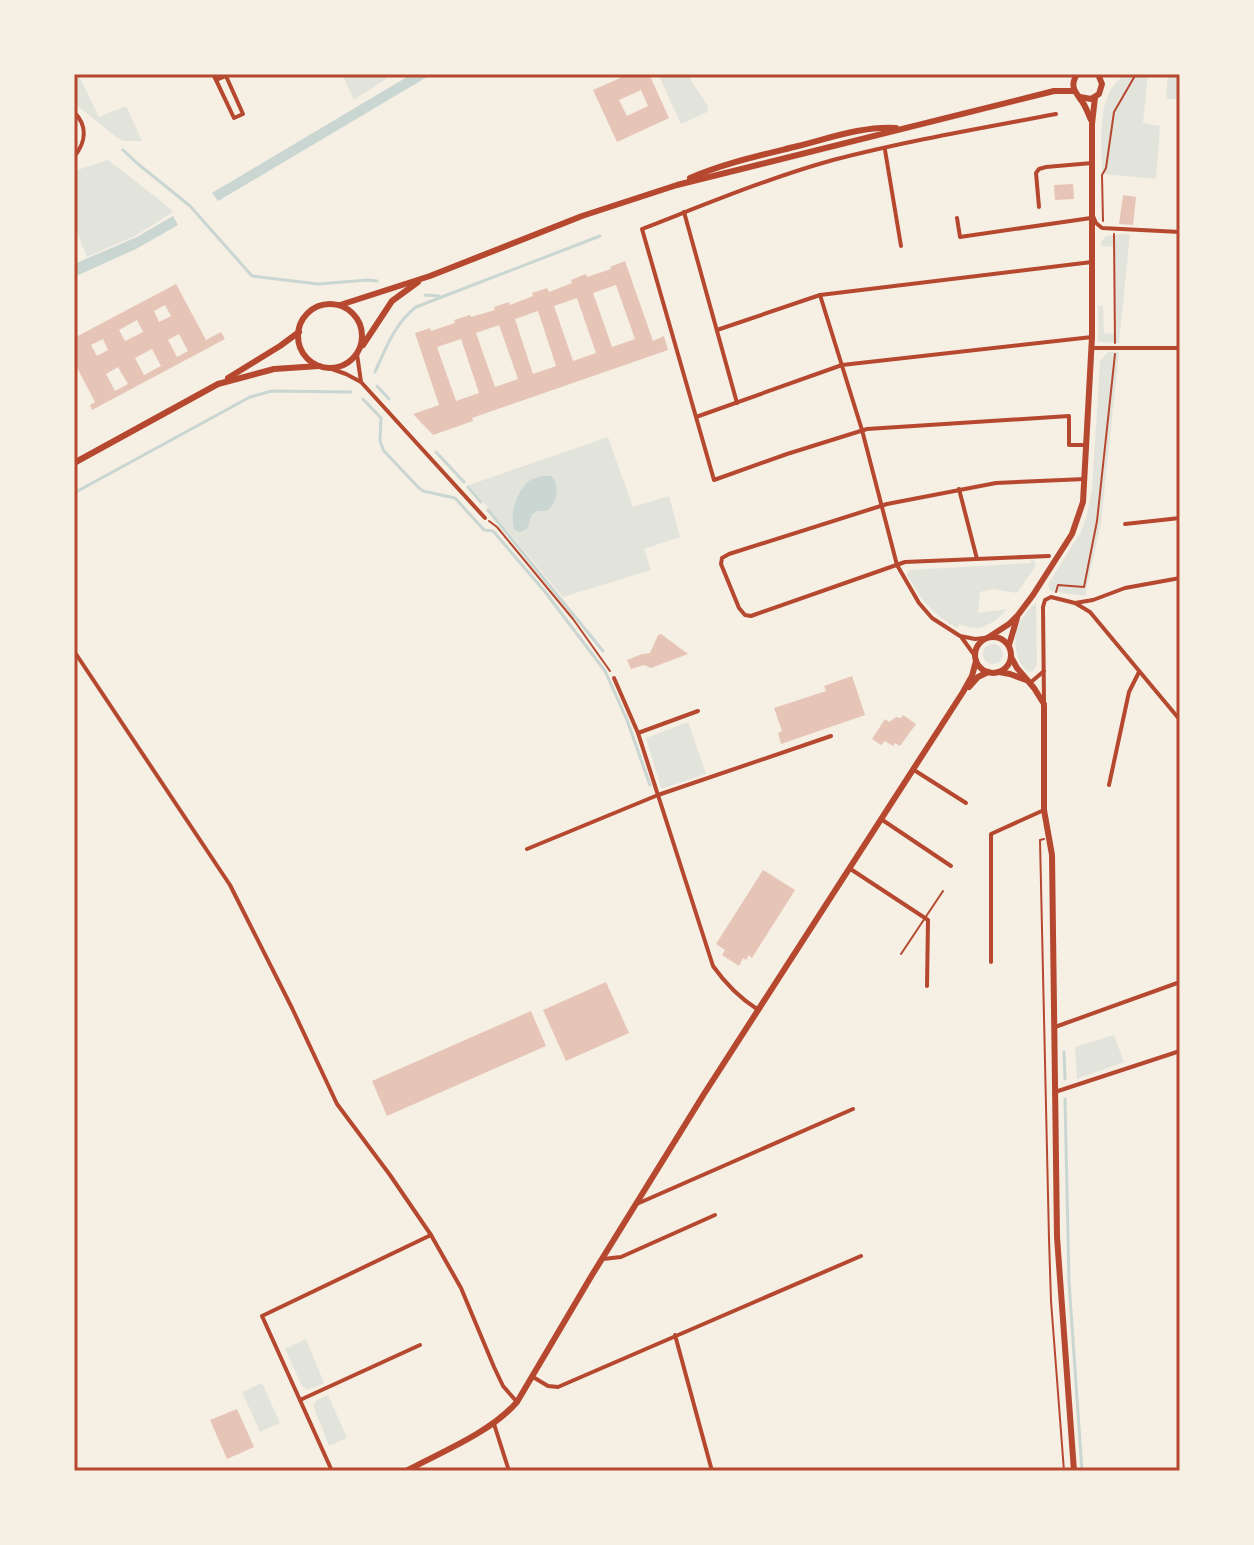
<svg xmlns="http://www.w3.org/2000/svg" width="1254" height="1545" font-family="Roboto,sans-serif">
<rect width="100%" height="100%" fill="#f6efe4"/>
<g fill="#e2e4dc">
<path d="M 74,74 L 78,74 L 99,117 L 126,106 L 142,141 L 124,141 L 116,137 L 74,103 Z"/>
<path d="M 342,74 L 393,74 L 354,100 Z"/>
<path d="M 658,74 L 690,74 L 691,81 L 708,106 L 707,112 L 681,124 Z"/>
<path d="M 1127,74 L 1148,74 L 1143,123 L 1160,126 L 1156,179 L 1104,174 L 1102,169 C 1102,138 1095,92 1127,74 Z"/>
<path d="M 1168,74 L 1180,74 L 1180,99 L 1166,99 Z"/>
<path d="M 108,160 L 161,201 L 173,212 L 135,236 L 87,257 L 74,225 L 74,171 Z"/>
<path d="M 1122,234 L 1130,234 L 1119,343 L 1098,342 L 1098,306 L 1103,306 L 1104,334 L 1114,333 L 1114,247 L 1101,246 L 1101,242 L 1107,236 Z"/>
<path d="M 1108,352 L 1119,352 L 1101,523 L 1085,596 L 1050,591 L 1048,584 L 1081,532 L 1086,518 L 1092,491 L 1100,361 Z"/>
<path d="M 608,437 L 633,507 L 669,496 L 680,537 L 644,549 L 651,570 L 563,597 L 469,485 Z"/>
<path d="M 1031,558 L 1035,562 L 1036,566 L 1017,593 L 992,589 L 980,592 L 978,613 L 1007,609 C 994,624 979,634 960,624 L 957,628 C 931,613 921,600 907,574 L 910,570 L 1031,563 Z"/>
<path d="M 1036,603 L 1037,665 L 1033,671 L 1029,672 C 1016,665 1013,642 1017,628 C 1020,620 1027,612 1032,605 L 1034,606 Z"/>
<circle cx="993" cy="654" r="10"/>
<path d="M 688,722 L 706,774 L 664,788 L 661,788 L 646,738 Z"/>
<path d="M 1114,1035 L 1124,1062 L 1077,1079 L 1075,1047 Z"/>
<path d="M 306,1339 L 324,1383 L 308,1390 L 302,1386 L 285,1349 Z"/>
<path d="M 262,1383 L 280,1423 L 260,1432 L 242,1392 Z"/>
<path d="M 328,1395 L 347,1438 L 329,1446 L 313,1405 L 317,1400 Z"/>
</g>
<g fill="#c9d6d2">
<path d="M 412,74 L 432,74 L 218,201 L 212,193 Z"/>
<path d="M 173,216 L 178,225 L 136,249 L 74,277 L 74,264 L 137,237 Z"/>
<path d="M 542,476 L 551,476 C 561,485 557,503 547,511 L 538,511 L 532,514 L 527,529 L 519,532 L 514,529 C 510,515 515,497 525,485 C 529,479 536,478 542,476 Z"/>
</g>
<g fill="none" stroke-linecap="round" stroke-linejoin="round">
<g stroke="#c9d6d2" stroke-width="3">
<path d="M 123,150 L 138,164 L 190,206 L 252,276 L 318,284 L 368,280 L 377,281"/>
<path d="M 425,295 L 439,296"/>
<path d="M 375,372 C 386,348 395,323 416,307 L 600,236"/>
<path d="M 377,386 L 389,399"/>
<path d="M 363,399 L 381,418 L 380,441 L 384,451 L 418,487 L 423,491 L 455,498 L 484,530 L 493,531 L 546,593 L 605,671 L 627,720 L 650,785"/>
<path d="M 436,452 L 464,482"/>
<path d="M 468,487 L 481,502"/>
<path d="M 74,493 L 250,397 L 272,391 L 351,392"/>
<path d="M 488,510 L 603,651"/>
<path d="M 1064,1052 L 1065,1079"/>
<path d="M 1065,1099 L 1069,1282 L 1082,1471"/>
</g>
</g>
<g fill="#e6c5b7" fill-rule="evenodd">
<path d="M 629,74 L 649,74 L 669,118 L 617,142 L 593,90 ZM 641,90 L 648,106 L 627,116 L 619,100 Z"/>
<path d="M 1073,184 L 1074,199 L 1055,200 L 1054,185 Z"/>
<path d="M 1123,195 L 1136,197 L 1133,225 L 1119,224 Z"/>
<path d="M 625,261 L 653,341 L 664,336 L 668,350 L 472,418 L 473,421 L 433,435 L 413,414 L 439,405 L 415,333 L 430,328 L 431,331 L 455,323 L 454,320 L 470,315 L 471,317 L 495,310 L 494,307 L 509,302 L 510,305 L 533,296 L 532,293 L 547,288 L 549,292 L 572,283 L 571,280 L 586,274 L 587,277 L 611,269 L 610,267 ZM 616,285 L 635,339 L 612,347 L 593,293 ZM 577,298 L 596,353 L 573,361 L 554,306 ZM 538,311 L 556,366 L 533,374 L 515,319 ZM 499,325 L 518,379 L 495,387 L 476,333 ZM 461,339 L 479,393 L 456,401 L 437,347 Z"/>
<path d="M 176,284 L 206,340 L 221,332 L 225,339 L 92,410 L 90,405 L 95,402 L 74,362 L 74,338 ZM 165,305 L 171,316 L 159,322 L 154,311 ZM 137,320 L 143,332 L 125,341 L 119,330 ZM 179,334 L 188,351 L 177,357 L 168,340 ZM 103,339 L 108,350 L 97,356 L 91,345 ZM 152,349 L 161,366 L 144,375 L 135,358 ZM 118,367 L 128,384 L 115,391 L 106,374 Z"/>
<path d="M 661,634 L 688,654 L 651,668 L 644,665 L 631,669 L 627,660 L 642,654 L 650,653 L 658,635 Z"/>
<path d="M 852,676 L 865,715 L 781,744 L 778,733 L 782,731 L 774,708 L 826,691 L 824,686 Z"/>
<path d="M 903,715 L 916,724 L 900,746 L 895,743 L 893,746 L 885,741 L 881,745 L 872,739 L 885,719 L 889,722 L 896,717 L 901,718 Z"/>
<path d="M 763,870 L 795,890 L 752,958 L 749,955 L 746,960 L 743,958 L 739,966 L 722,955 L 725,950 L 716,944 Z"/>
<path d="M 606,982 L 629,1033 L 566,1061 L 543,1010 Z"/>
<path d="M 531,1011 L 546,1046 L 387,1116 L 372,1081 Z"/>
<path d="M 237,1409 L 254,1447 L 227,1459 L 210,1420 Z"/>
</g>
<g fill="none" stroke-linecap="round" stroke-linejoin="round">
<g stroke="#b5482f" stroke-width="2">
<path d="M 1103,221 L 1102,175 L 1106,168 L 1114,112 L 1136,74"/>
<path d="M 1114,234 L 1115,343"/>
<path d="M 489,521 L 497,527 L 573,619 L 610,671"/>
<path d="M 1056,592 L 1058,585 L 1084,587 L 1097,521 L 1115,354"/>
<path d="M 1044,839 L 1040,840 L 1049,1239 L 1051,1301 L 1064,1471"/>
</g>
<path stroke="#b5482f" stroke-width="2" d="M 901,954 L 943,891"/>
<g stroke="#b5482f" stroke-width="4">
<path d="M 213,74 L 216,80 L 234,118 L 243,114 L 226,76 L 216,80"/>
<path d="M 74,112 C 88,126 86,142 74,157"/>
<path d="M 885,150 L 901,246"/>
<path d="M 1039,207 L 1036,173 L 1039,169 L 1046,167 L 1092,163"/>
<path d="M 684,212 L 737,403"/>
<path d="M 1093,216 L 1096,223 L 1102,228 L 1180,232"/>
<path d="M 957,218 L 960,237 L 1091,218"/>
<path d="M 820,295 L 862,430 L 897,565 L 919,603 L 932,618 L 960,636 L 975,639 L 984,638"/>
<path d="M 717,330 L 820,295 L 1092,262"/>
<path d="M 1091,348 L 1180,348"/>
<path d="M 357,354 L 361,382"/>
<path d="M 329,368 L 346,374 L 361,382 L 485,518"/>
<path d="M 696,417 L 642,229 C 704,205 768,178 833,160 C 906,141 982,128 1056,114"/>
<path d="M 1087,445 L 1069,445 L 1069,416 L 867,429 L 787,454 L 714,480 L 696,417 L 842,365 L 1092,337"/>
<path d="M 959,489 L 977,559"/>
<path d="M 1125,524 L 1180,518"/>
<path d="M 1049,556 L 905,562 L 751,616 L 745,615 L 739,608 L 721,564 L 722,558 L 729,554 L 887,504 L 996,483 L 1085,479"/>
<path d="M 1075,603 L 1093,600 L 1125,588 L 1180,578"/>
<path d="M 962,638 L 975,656"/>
<path d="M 74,651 L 230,885 L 292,1008 L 337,1104 L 390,1175 L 431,1235 L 461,1288 L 494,1367 L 503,1386 L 517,1402"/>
<path d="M 614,678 L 638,733 L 713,966 C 725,983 740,998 757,1009"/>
<path d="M 1030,683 L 1044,671"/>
<path d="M 1044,702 L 1043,607 L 1045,600 L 1051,597 L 1075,603 L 1090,612 L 1180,720"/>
<path d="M 638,733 L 698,711"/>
<path d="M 914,770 L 966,803"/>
<path d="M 1109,785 L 1129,692 L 1139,672"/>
<path d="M 881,819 L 951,866"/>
<path d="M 527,849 L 658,795 L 831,736"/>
<path d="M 849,868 L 928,920 L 927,986"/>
<path d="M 991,962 L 991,834 L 1044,810"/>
<path d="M 1055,1027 L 1180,982"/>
<path d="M 1055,1092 L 1180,1051"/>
<path d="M 639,1203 L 853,1109"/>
<path d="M 603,1259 L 621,1257 L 715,1215"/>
<path d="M 675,1335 L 712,1471"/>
<path d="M 533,1377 L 548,1386 L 558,1387 L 861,1256"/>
<path d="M 300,1400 L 420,1345"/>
<path d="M 494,1424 L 509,1471"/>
<path d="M 332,1471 L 262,1316 L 431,1235"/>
</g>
<g stroke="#b5482f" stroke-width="6">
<path d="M 1011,657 L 1017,668 L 1034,688 L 1044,704 L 1044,810 L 1052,855 L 1057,1237 L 1074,1471"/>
<path d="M 999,672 L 1010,674 L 1026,680"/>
</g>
<g stroke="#b5482f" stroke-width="6">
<path d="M 1077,74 C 1070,86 1074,90 1081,100 C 1086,106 1088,114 1091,120"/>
<path d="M 1080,97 L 1091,99 L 1099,94 L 1102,84 L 1098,74"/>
<path d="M 690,178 C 725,163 762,155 798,146 C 830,138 863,126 896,128"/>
<circle cx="330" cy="336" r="32"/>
<path d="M 340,305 L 430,276 L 582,216 L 677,185 L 1054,91 L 1074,91"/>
<path d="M 363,345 L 392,301 L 418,282"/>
<path d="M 228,378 L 280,346 L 299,332"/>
<path d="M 74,463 L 218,384 L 274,369 L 319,366"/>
<circle cx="993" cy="655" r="18"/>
<path d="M 989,637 L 1009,624 L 1018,615 L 1033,595 L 1072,534 L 1083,502 L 1092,337 L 1092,124 L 1095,97"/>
<path d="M 1009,645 L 1017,618"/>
<path d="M 969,687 L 978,677 L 988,672"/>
<path d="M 406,1471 C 441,1452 490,1433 517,1402 L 592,1275 L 704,1094 L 963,692 L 972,676 L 976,661"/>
</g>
</g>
<rect width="1254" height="1545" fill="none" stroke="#f6efe4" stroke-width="152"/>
<rect x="76" y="76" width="1102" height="1393" fill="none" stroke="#b5482f" stroke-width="3"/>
</svg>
